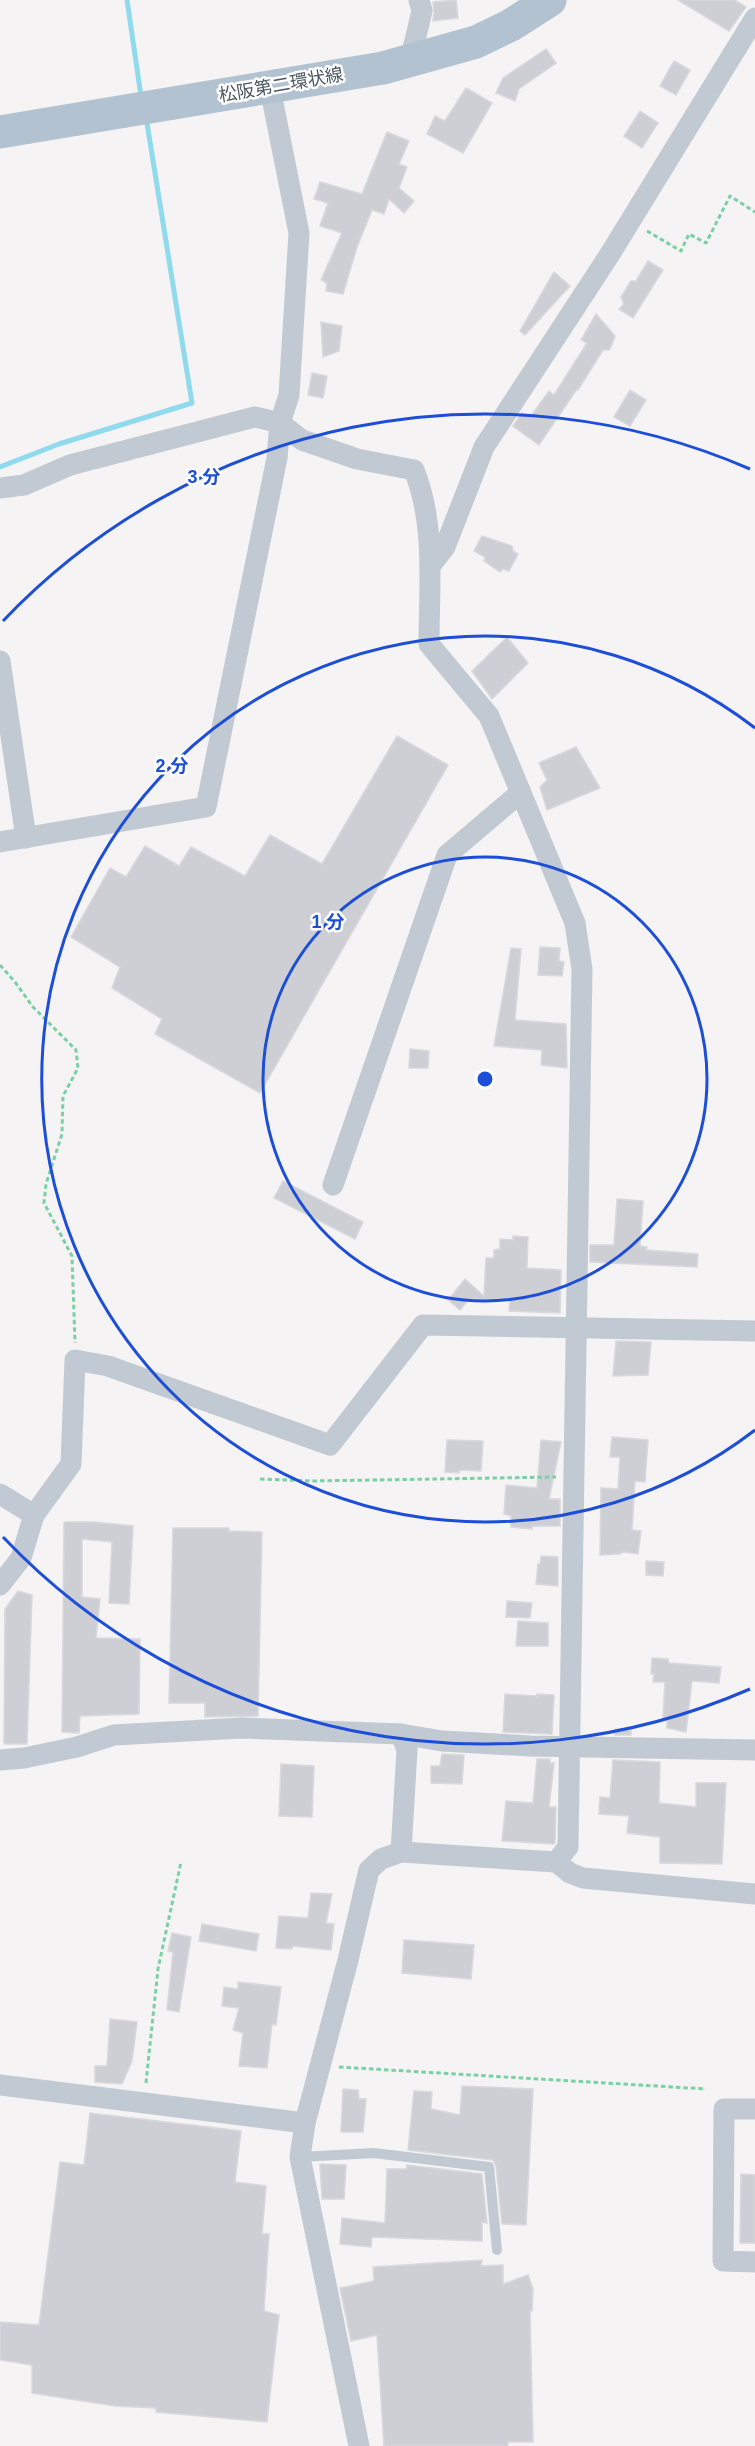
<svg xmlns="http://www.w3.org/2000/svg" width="755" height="2446" font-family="Helvetica,'Noto Sans JP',sans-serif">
<rect width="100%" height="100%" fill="#f5f3f3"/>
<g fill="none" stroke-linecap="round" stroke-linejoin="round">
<g stroke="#90daee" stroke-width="5">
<path d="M 127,0 L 141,96"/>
<path d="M 0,467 L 59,444 L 192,403 L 146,117"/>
</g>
</g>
<g fill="#cdcfd5" stroke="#d7d9de" stroke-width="1.5">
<path d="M 456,0 L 458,18 L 433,21 L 434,13 L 433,2 Z"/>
<path d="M 678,0 L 735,0 L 746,7 L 729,31 Z"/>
<path d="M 546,49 L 556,63 L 519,89 L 515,101 L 496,93 L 503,78 Z"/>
<path d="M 674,61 L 690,70 L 676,95 L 660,86 Z"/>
<path d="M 466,88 L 492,103 L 463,153 L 427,134 L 435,116 L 445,121 Z"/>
<path d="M 640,111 L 658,123 L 642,148 L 624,136 Z"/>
<path d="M 387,132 L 409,141 L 399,164 L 407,167 L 399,188 L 414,201 L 404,213 L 389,199 L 384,214 L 372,210 L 357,247 L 343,294 L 326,291 L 327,283 L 321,280 L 342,233 L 320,226 L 328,203 L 314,199 L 320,182 L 362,194 Z"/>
<path d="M 648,261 L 663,270 L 633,318 L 619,309 L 624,304 L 621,297 L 631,281 L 636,281 Z"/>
<path d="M 554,272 L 570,286 L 525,335 L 520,331 Z"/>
<path d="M 596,314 L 615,336 L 612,345 L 609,350 L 603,350 L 578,390 L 577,389 L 539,445 L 513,426 L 522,413 L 531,416 L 549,391 L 554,395 L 587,343 L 581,340 Z"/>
<path d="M 321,322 L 342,326 L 339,351 L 323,357 Z"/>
<path d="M 312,373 L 327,376 L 323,398 L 308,395 Z"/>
<path d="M 630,390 L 646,400 L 630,426 L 614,417 Z"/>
<path d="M 482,536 L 512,546 L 513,551 L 518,554 L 509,571 L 503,569 L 500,572 L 484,561 L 485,557 L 474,551 Z"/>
<path d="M 507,637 L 528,663 L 492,699 L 472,671 Z"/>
<path d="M 397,736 L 448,765 L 260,1093 L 155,1034 L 162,1019 L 112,988 L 120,967 L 71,937 L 110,868 L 126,877 L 145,846 L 179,866 L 191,847 L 245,876 L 270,835 L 322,864 Z"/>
<path d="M 576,747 L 600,788 L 547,810 L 540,787 L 547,780 L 539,763 Z"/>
<path d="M 540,947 L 560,948 L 559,961 L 564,962 L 562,976 L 538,975 Z"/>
<path d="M 511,948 L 521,949 L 515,1020 L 566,1024 L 567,1068 L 541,1065 L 542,1050 L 494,1046 Z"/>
<path d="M 410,1049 L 429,1051 L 428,1068 L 409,1068 Z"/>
<path d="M 283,1181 L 363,1222 L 355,1239 L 274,1198 Z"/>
<path d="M 617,1199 L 643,1201 L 640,1246 L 647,1247 L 646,1250 L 698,1254 L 697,1267 L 590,1262 L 590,1245 L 614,1245 Z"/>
<path d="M 513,1236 L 528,1237 L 527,1268 L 561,1270 L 560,1313 L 509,1311 L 510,1300 L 469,1299 L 460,1310 L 448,1300 L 465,1279 L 484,1296 L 486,1258 L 494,1258 L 494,1250 L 500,1249 L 500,1239 L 513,1240 Z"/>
<path d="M 616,1341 L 651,1342 L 648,1375 L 613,1376 Z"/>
<path d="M 612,1437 L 648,1440 L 645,1482 L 635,1481 L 632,1530 L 641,1531 L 638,1554 L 623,1552 L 620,1554 L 600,1555 L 601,1488 L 618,1489 L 620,1457 L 610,1457 Z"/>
<path d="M 447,1440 L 483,1441 L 481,1471 L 460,1470 L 459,1473 L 445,1472 Z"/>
<path d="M 541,1440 L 561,1442 L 549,1499 L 560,1499 L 560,1526 L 532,1526 L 532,1529 L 511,1527 L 511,1516 L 504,1514 L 506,1485 L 537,1488 Z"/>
<path d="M 64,1522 L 94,1522 L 133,1526 L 129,1604 L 109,1603 L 112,1542 L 82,1539 L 82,1597 L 100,1599 L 96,1638 L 140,1639 L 139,1714 L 80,1716 L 79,1733 L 62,1732 Z"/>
<path d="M 173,1528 L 229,1528 L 229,1531 L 262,1532 L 258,1716 L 205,1717 L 205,1703 L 169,1703 Z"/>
<path d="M 541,1556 L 558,1557 L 558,1586 L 536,1584 L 538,1564 L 540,1564 Z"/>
<path d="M 646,1561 L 664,1562 L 663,1576 L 646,1575 Z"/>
<path d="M 18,1591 L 32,1595 L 27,1744 L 4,1744 L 5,1609 Z"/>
<path d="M 507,1601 L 532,1603 L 530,1618 L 506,1617 Z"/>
<path d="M 518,1621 L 548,1623 L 548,1646 L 516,1646 Z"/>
<path d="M 652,1658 L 668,1659 L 669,1663 L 721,1667 L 719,1683 L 692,1681 L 686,1732 L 667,1728 L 667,1717 L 663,1717 L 665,1682 L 653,1682 L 654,1674 L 651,1674 Z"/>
<path d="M 505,1694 L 537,1696 L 537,1694 L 554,1695 L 552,1734 L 503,1732 Z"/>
<path d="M 615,1729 L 631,1730 L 631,1735 L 615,1735 Z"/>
<path d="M 442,1754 L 464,1755 L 462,1784 L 431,1783 L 431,1766 L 440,1766 Z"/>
<path d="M 537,1759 L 550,1759 L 550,1763 L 554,1763 L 549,1807 L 556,1807 L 555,1842 L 554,1844 L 502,1841 L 506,1801 L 533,1803 Z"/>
<path d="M 613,1760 L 660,1762 L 659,1803 L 696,1807 L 696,1783 L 726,1783 L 722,1864 L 660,1863 L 660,1837 L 627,1833 L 629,1816 L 599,1814 L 600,1797 L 610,1798 Z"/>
<path d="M 281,1764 L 314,1766 L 312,1817 L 279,1816 Z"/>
<path d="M 311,1893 L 332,1894 L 326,1923 L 334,1924 L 331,1950 L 292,1946 L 292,1949 L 276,1948 L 279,1916 L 308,1918 Z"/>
<path d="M 202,1924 L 259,1934 L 256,1951 L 199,1941 Z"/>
<path d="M 172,1933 L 191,1937 L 179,2012 L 167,2010 L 173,1952 L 168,1951 Z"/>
<path d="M 404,1940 L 474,1945 L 471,1979 L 402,1973 Z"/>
<path d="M 238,1982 L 281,1987 L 276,2025 L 272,2024 L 267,2068 L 239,2066 L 243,2033 L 233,2030 L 239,2008 L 222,2006 L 224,1987 L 238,1989 Z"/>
<path d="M 110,2019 L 137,2022 L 132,2061 L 122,2084 L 95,2082 L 95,2066 L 107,2066 Z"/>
<path d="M 462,2086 L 533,2089 L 526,2225 L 502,2224 L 496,2166 L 493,2160 L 408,2150 L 414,2091 L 432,2092 L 431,2109 L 460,2115 Z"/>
<path d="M 343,2089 L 358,2090 L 359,2099 L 366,2099 L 363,2132 L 341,2132 Z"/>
<path d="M 90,2113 L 241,2131 L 235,2182 L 266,2186 L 262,2234 L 269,2234 L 264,2311 L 279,2315 L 267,2422 L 156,2412 L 156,2408 L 115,2406 L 32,2393 L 32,2365 L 0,2360 L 0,2322 L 39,2325 L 60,2162 L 84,2165 Z"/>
<path d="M 320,2164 L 346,2165 L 344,2199 L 322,2199 Z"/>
<path d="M 407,2165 L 482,2174 L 487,2223 L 482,2222 L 482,2241 L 372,2237 L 371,2247 L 340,2244 L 342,2218 L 385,2223 L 387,2169 L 407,2169 Z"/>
<path d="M 741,2174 L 755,2175 L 755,2243 L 740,2243 Z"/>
<path d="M 482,2260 L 481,2266 L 503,2265 L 503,2284 L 528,2275 L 533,2289 L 532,2311 L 530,2311 L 533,2442 L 508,2442 L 508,2446 L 384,2446 L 377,2335 L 351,2341 L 340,2288 L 374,2281 L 373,2267 Z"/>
</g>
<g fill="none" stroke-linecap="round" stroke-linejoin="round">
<g stroke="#7ad0a6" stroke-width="3" stroke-dasharray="4.5 3" stroke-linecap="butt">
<path d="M 647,231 L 681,251 L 689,234 L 706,243 L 730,196 L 755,212"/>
<path d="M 0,965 L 15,982 L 33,1007 L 76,1050 L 78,1068 L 63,1096 L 62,1134 L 46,1184 L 44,1203 L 72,1256 L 75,1343"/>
<path d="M 260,1479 L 312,1481 L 556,1477"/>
<path d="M 339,2067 L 706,2089"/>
<path d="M 146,2083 L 158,1969 L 181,1862"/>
</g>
<path stroke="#c1cad2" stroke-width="10" d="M 300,2157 L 374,2153 L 489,2167 L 497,2250"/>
<g stroke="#c1cad2" stroke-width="21">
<path d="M 410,61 L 422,11 L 419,0"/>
<path d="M 0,488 L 24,485 L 70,465 L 255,417 L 280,423 L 302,440 L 357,459 L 414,470 C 436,524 429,587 429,644 L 489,716 L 575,923 L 582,969 L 568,1847 L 556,1862"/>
<path d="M 430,566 L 445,547 L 484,447 L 610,254 L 755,18"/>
<path d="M 0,661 L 26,838"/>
<path d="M 0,842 L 206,807 L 277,458 L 280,423 L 289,395 L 299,233 L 270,88"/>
<path d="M 333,1185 L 447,855 L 520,793"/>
<path d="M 0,1494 L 34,1515"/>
<path d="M 0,1585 L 21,1558 L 34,1515 L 71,1464 L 75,1360 L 108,1366 L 330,1445 L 423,1325 L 755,1331"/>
<path d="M 401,1734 L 407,1750 L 401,1852"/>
<path d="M 0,1760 L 24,1758 L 77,1747 L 114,1735 L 242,1728 L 401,1734 L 442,1741 L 530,1746 L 755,1750"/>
<path d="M 0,2085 L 305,2123"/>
<path d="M 755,2109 L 724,2109 L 723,2261 L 755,2262"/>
<path d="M 359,2446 L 300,2157 L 305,2123 L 348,1960 L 369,1870 L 381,1859 L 401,1852 L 556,1862 L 570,1873 L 583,1878 L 755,1894"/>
</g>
<path stroke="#b3c2d1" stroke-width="33" d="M 0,132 L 383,68 L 476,42 L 511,25 L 550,0"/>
</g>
<g fill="none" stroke="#1d4ed8" stroke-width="3">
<circle cx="485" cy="1079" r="222"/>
<path d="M755 1430A443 443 0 1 1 755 728"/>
<path d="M750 1689A665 665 0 0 1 3 1537M3 621A665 665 0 0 1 750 469"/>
</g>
<g text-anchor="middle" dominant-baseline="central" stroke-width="5" stroke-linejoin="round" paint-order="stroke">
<g font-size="18" fill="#4a5661" stroke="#fff">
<text transform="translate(281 85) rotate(-10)">松阪第二環状線</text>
</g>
</g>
<circle cx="485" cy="1079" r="9" fill="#1d4ed8" stroke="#fff" stroke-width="3"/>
<g font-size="18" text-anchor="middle" font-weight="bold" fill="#1d4ed8" stroke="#fff" stroke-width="5" stroke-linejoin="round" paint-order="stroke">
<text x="204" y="483">3 分</text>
<text x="172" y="772">2 分</text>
<text x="328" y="928">1 分</text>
</g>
</svg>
